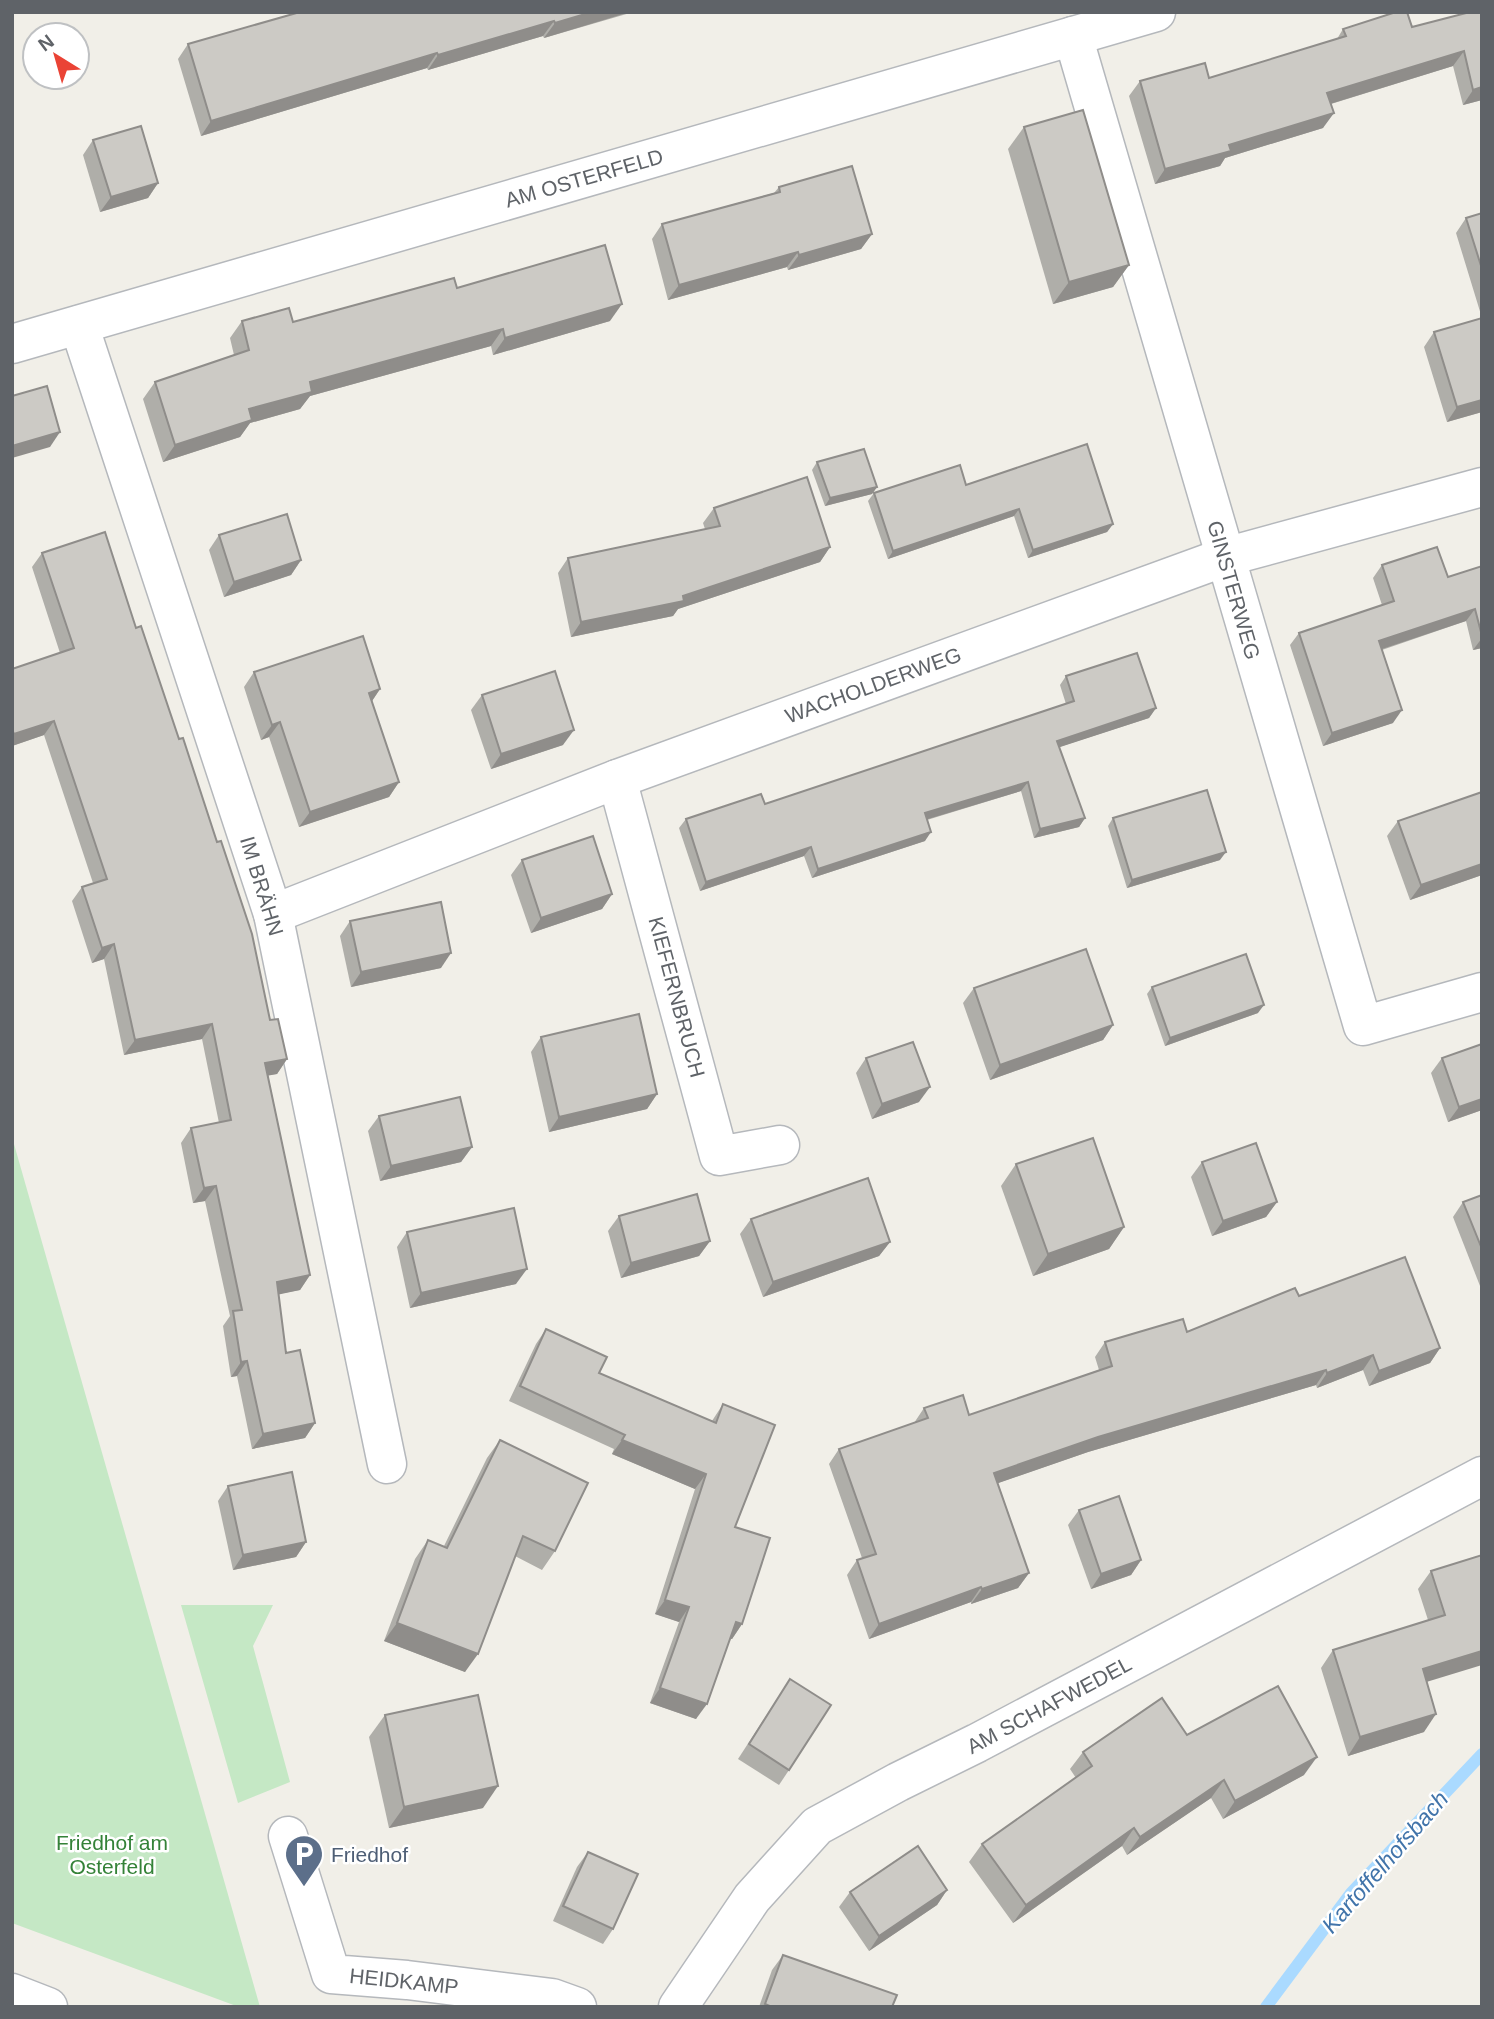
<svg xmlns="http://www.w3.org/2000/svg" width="1494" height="2019" font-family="Arial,sans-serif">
<rect width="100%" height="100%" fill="#f1efe8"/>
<g fill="#c5e8c5">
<path d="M 12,1137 L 227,1891 L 260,2007 L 239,2007 L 12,1923 Z"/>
<path d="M 181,1605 L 273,1605 L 253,1646 L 290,1782 L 238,1803 Z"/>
</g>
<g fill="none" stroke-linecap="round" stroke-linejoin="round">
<path stroke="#aadaff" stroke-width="12" d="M 1266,2007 L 1351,1893 L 1482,1754"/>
<defs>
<g id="minor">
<path d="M 1073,36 L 1363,1026 L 1482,992"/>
<path d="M 79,325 L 273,914 L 387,1464"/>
<path d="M 12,344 L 1156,12"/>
<path d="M 617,779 L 719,1156 L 780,1145"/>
<path d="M 273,914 L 617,779 L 1225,557 L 1482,487"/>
<path d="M 288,1836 L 331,1974 L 407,1980 L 552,1998 L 577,2007"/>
<path d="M 12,1993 L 48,2007"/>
<path d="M 678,2007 L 752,1898 L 817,1826 L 898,1782 L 977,1743 L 1482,1476"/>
</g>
</defs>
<use href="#minor" stroke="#b5b8bc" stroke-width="41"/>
<use href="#minor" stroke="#fff" stroke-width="38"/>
</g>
<g fill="#afaea9">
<path d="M 1470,12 L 1482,100 L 1463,105 L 1453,66 L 1331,104 L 1323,128 L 1225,158 L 1220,166 L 1155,184 L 1129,96 L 1140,81 L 1209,78 L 1337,39 L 1343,29 L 1412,27 Z"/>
<path d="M 630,13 L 544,38 L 543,36 L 428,70 L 427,68 L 201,136 L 178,59 L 188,44 Z"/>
<path d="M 1024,127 L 1129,265 L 1113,287 L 1053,304 L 1008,149 Z"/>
<path d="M 93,140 L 158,183 L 148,198 L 100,212 L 83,155 Z"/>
<path d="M 779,187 L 872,234 L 861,249 L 788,270 L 787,267 L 668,300 L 652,239 L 662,224 L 774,193 Z"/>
<path d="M 1482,213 L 1482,412 L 1447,422 L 1424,347 L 1434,332 L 1482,318 L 1456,233 L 1466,218 Z"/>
<path d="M 457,288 L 610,321 L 493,355 L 491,346 L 310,396 L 300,409 L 250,423 L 240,437 L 163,462 L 143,399 L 155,382 L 234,355 L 230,338 L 242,321 L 293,322 Z"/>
<path d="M 817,462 L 877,487 L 872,494 L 825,506 L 812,470 Z"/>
<path d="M 966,485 L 1113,524 L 1107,532 L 1028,558 L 1014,516 L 888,559 L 868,501 L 874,493 Z"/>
<path d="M 714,508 L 830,547 L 820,562 L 678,609 L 673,616 L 571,637 L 558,573 L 568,558 L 705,529 L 703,523 Z"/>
<path d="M 219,535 L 301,560 L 291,575 L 224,597 L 209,550 Z"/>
<path d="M 42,553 L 136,628 L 270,1020 L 287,1059 L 277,1074 L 268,1075 L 310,1275 L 300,1290 L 278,1294 L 286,1353 L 315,1423 L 305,1438 L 252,1449 L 237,1376 L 231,1377 L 223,1326 L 230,1316 L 205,1201 L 193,1203 L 181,1143 L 191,1128 L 219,1123 L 202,1039 L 124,1055 L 104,959 L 92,963 L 72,901 L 82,887 L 93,883 L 44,735 L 12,746 L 12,669 L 60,653 L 32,567 Z"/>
<path d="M 1382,565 L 1448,577 L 1482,566 L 1482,648 L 1473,650 L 1466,621 L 1382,650 L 1393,723 L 1323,746 L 1290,645 L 1299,633 L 1382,605 L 1373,578 Z"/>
<path d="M 254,672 L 380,689 L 372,701 L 399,782 L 389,797 L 299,827 L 269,737 L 261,740 L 244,687 Z"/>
<path d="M 1066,676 L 1156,708 L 1149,718 L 1059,747 L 1085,818 L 1079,827 L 1034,838 L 1021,791 L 927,820 L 925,841 L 812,878 L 804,856 L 700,891 L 679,828 L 686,819 L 765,804 L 1066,704 L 1060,685 Z"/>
<path d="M 482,695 L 563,745 L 491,769 L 471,710 Z"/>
<path d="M 1113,818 L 1220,860 L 1127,888 L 1108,826 Z"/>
<path d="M 1398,821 L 1482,875 L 1410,900 L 1387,836 Z"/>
<path d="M 522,860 L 612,894 L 602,909 L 531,933 L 511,875 Z"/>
<path d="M 350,921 L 441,968 L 351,987 L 340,936 Z"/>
<path d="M 1152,987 L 1258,1013 L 1165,1046 L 1147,994 Z"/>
<path d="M 974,988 L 1113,1025 L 1103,1040 L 990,1080 L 963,1003 Z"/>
<path d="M 541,1037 L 657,1094 L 647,1109 L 549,1132 L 531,1052 Z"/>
<path d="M 866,1058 L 919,1102 L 872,1119 L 856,1073 Z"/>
<path d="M 1442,1058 L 1482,1110 L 1448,1122 L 1431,1073 Z"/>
<path d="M 379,1116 L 472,1147 L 461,1162 L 380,1181 L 368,1131 Z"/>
<path d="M 1202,1162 L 1277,1202 L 1266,1217 L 1212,1236 L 1191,1177 Z"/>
<path d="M 1016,1164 L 1124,1227 L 1109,1249 L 1033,1276 L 1001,1186 Z"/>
<path d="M 1482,1195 L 1482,1291 L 1453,1217 L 1463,1202 Z"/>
<path d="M 619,1216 L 710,1241 L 699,1256 L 621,1278 L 608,1231 Z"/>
<path d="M 751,1219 L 890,1242 L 879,1256 L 763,1297 L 740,1234 Z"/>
<path d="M 407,1232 L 516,1284 L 410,1308 L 397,1247 Z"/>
<path d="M 1299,1296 L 1440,1348 L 1430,1363 L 1369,1386 L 1363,1370 L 1317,1388 L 1316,1385 L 1088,1452 L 998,1483 L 1029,1573 L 1018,1588 L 971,1604 L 971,1602 L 869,1639 L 847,1575 L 857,1560 L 862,1558 L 829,1464 L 839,1449 L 914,1423 L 924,1408 L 969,1415 L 1099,1370 L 1095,1357 L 1105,1342 L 1187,1332 Z"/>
<path d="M 546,1329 L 599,1373 L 712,1421 L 723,1404 L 742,1624 L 732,1639 L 730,1639 L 696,1719 L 650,1703 L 679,1622 L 655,1614 L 695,1489 L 612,1454 L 614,1449 L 509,1401 L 536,1344 Z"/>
<path d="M 500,1440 L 555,1551 L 542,1570 L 515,1556 L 465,1672 L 384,1641 L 415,1559 L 428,1540 L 444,1546 L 487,1458 Z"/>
<path d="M 228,1486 L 306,1542 L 296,1557 L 233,1570 L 218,1501 Z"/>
<path d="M 1079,1510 L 1141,1560 L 1131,1575 L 1091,1589 L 1068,1525 Z"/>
<path d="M 1482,1555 L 1427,1682 L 1424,1732 L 1348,1756 L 1321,1668 L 1333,1650 L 1428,1620 L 1418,1589 L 1431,1571 Z"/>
<path d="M 790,1679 L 789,1770 L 779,1785 L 738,1759 Z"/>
<path d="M 385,1715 L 483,1808 L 389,1828 L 369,1737 Z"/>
<path d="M 1187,1735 L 1304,1775 L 1223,1819 L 1211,1798 L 1127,1855 L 1122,1846 L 1013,1923 L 969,1862 L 982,1844 L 1076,1778 L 1070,1769 L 1083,1752 Z"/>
<path d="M 588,1852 L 613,1929 L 603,1944 L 553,1921 L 577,1867 Z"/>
<path d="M 947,1890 L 937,1905 L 869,1951 L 839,1907 L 850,1892 Z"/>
<path d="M 783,1955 L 892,2007 L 759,2007 L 772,1970 Z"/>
</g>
<g fill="#8f8d8a">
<path d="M 592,12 L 630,12 L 544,38 L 555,23 Z"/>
<path d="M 554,21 L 543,36 L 428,70 L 438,55 Z"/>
<path d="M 1464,51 L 1453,66 L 1317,108 L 1327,93 Z"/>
<path d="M 437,53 L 427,68 L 201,136 L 211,121 Z"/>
<path d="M 1482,87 L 1482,100 L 1463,105 L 1473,90 Z"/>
<path d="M 1334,113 L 1323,128 L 1225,158 L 1220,166 L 1155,184 L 1165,169 L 1229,145 Z"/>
<path d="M 158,183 L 148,198 L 100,212 L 111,197 Z"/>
<path d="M 872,234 L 861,249 L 788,270 L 799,255 Z"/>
<path d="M 798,252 L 787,267 L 668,300 L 679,285 Z"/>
<path d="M 1129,265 L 1113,287 L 1053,304 L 1069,282 Z"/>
<path d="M 622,304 L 610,321 L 493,355 L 505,338 Z"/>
<path d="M 503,329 L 491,346 L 310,396 L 300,409 L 250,423 L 240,437 L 163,462 L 175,445 L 249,409 L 310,382 Z"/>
<path d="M 1482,400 L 1482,412 L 1447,422 L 1457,407 Z"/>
<path d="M 60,432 L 50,447 L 12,458 L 12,446 Z"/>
<path d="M 877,487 L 872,494 L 825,506 L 830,498 Z"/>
<path d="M 1019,509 L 1014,516 L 888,559 L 893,551 Z"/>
<path d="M 1113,524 L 1107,532 L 1028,558 L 1033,550 Z"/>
<path d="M 830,547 L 820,562 L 678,609 L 673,616 L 571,637 L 581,622 L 683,596 Z"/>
<path d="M 301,560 L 291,575 L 224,597 L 234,582 Z"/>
<path d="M 1475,609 L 1466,621 L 1370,653 L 1379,641 Z"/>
<path d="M 1482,638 L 1482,648 L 1473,650 Z"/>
<path d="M 380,689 L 370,704 L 369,693 Z"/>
<path d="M 1156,708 L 1149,718 L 1051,750 L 1057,741 Z"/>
<path d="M 1402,710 L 1393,723 L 1323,746 L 1332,733 Z"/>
<path d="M 54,721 L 44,735 L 12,746 L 12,736 L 14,734 Z"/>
<path d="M 280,722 L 269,737 L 261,740 L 272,725 Z"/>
<path d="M 574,730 L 563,745 L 491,769 L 501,754 Z"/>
<path d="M 399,782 L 389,797 L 299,827 L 310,812 Z"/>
<path d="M 1028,782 L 1021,791 L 918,822 L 925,813 Z"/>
<path d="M 1085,818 L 1079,827 L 1034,838 L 1040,829 Z"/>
<path d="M 931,832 L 925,841 L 812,878 L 818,869 Z"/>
<path d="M 811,847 L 804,856 L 700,891 L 706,882 Z"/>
<path d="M 1226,852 L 1220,860 L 1127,888 L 1132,880 Z"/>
<path d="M 1482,864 L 1482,875 L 1410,900 L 1421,885 Z"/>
<path d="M 612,894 L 602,909 L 531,933 L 541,918 Z"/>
<path d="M 114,944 L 104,959 L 92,963 L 102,948 Z"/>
<path d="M 451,953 L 441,968 L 351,987 L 361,972 Z"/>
<path d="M 1264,1005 L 1258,1013 L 1165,1046 L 1170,1038 Z"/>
<path d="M 212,1024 L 202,1039 L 124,1055 L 135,1040 Z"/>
<path d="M 1113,1025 L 1103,1040 L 990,1080 L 1000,1065 Z"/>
<path d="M 287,1059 L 277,1074 L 255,1078 L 265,1063 Z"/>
<path d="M 930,1087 L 919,1102 L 872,1119 L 882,1104 Z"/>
<path d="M 657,1094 L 647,1109 L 549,1132 L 559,1117 Z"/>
<path d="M 1482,1099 L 1482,1110 L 1448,1122 L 1459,1107 Z"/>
<path d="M 472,1147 L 461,1162 L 380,1181 L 391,1166 Z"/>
<path d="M 216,1186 L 205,1201 L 193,1203 L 204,1188 Z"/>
<path d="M 1277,1202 L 1266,1217 L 1212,1236 L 1223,1221 Z"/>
<path d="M 1124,1227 L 1109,1249 L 1033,1276 L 1048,1254 Z"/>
<path d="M 710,1241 L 699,1256 L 621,1278 L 631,1263 Z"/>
<path d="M 890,1242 L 879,1256 L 763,1297 L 773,1282 Z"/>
<path d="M 527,1269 L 516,1284 L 410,1308 L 421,1293 Z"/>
<path d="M 310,1275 L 300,1290 L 267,1297 L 277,1282 Z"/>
<path d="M 1440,1348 L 1430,1363 L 1369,1386 L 1379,1371 Z"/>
<path d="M 1373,1355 L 1363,1370 L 1317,1388 L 1327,1373 Z"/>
<path d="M 247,1361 L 237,1376 L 231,1377 L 241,1362 Z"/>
<path d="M 1326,1370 L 1316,1385 L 1088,1452 L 984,1488 L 994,1473 L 1098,1437 Z"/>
<path d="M 315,1423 L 305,1438 L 252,1449 L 263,1434 Z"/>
<path d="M 622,1440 L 706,1474 L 695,1489 L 612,1454 Z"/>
<path d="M 306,1542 L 296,1557 L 233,1570 L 243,1555 Z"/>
<path d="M 1141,1560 L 1131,1575 L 1091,1589 L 1101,1574 Z"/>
<path d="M 1029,1573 L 1018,1588 L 971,1604 L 982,1589 Z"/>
<path d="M 981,1587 L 971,1602 L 869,1639 L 879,1624 Z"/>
<path d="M 665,1600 L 689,1607 L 679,1622 L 655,1614 Z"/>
<path d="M 736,1622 L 742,1624 L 732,1639 L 726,1637 Z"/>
<path d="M 397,1623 L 478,1654 L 465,1672 L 384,1641 Z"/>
<path d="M 1482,1651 L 1482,1665 L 1410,1687 L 1423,1669 Z"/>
<path d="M 660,1688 L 707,1704 L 696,1719 L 650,1703 Z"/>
<path d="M 1436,1714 L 1424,1732 L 1348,1756 L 1360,1737 Z"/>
<path d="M 1317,1757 L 1304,1775 L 1223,1819 L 1235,1801 Z"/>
<path d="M 1224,1780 L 1211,1798 L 1127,1855 L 1140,1837 Z"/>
<path d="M 498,1786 L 483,1808 L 389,1828 L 404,1807 Z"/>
<path d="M 1134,1828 L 1122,1846 L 1013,1923 L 1026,1905 Z"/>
<path d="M 947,1890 L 937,1905 L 869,1951 L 879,1936 Z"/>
</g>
<g fill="#cccac5" stroke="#8f8d8a" stroke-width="2">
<path d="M 300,12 L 592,12 L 555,23 L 554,21 L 438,55 L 437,53 L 211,121 L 188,44 Z"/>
<path d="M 1396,12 L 1407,12 L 1412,27 L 1470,12 L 1482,12 L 1482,87 L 1473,90 L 1464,51 L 1327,93 L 1334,113 L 1229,145 L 1231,151 L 1165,169 L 1140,81 L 1205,63 L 1209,78 L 1346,36 L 1343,29 Z"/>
<path d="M 1083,110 L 1129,265 L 1069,282 L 1024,127 Z"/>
<path d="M 141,126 L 158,183 L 111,197 L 93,140 Z"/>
<path d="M 852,166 L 872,234 L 799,255 L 798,252 L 679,285 L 662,224 L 780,192 L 779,187 Z"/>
<path d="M 1482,213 L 1482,269 L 1466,218 Z"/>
<path d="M 605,245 L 622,304 L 505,338 L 503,329 L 310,382 L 312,392 L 249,409 L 252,420 L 175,445 L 155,382 L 249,350 L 242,321 L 289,308 L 293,322 L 454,278 L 457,288 Z"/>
<path d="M 1482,318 L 1482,400 L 1457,407 L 1434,332 Z"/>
<path d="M 47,386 L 60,432 L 12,446 L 12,396 Z"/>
<path d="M 1087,444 L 1113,524 L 1033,550 L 1019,509 L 893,551 L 874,493 L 960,465 L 966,485 Z"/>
<path d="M 864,449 L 877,487 L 830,498 L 817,462 Z"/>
<path d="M 807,477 L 830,547 L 683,596 L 684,601 L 581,622 L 568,558 L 720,526 L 714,508 Z"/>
<path d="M 287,514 L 301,560 L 234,582 L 219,535 Z"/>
<path d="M 105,532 L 136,628 L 141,626 L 179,739 L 183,738 L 217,842 L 221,841 L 252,934 L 270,1020 L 278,1019 L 287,1059 L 265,1063 L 310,1275 L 277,1282 L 286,1353 L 300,1350 L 315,1423 L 263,1434 L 247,1361 L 241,1362 L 233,1311 L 242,1310 L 216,1186 L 204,1188 L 191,1128 L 231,1120 L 212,1024 L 135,1040 L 114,944 L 102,948 L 82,887 L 107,879 L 54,721 L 14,734 L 12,729 L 12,669 L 74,648 L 42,553 Z"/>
<path d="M 1437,547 L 1448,577 L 1482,566 L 1482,636 L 1475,609 L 1379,641 L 1402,710 L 1332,733 L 1299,633 L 1394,601 L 1382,565 Z"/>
<path d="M 363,636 L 380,689 L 369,693 L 399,782 L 310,812 L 280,722 L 272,725 L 254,672 Z"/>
<path d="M 1137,653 L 1156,708 L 1057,741 L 1085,818 L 1040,829 L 1028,782 L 925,813 L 931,832 L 818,869 L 811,847 L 706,882 L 686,819 L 761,794 L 765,804 L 1074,701 L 1066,676 Z"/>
<path d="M 555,671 L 574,730 L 501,754 L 482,695 Z"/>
<path d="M 1207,790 L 1226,852 L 1132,880 L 1113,818 Z"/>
<path d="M 1482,792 L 1482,864 L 1421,885 L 1398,821 Z"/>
<path d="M 593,836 L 612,894 L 541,918 L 522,860 Z"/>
<path d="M 441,902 L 451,953 L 361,972 L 350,921 Z"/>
<path d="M 1086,949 L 1113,1025 L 1000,1065 L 974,988 Z"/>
<path d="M 1246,954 L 1264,1005 L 1170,1038 L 1152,987 Z"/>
<path d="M 639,1014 L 657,1094 L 559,1117 L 541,1037 Z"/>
<path d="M 913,1042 L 930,1087 L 882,1104 L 866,1058 Z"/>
<path d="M 1482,1044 L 1482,1099 L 1459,1107 L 1442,1058 Z"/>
<path d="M 460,1097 L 472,1147 L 391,1166 L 379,1116 Z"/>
<path d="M 1093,1138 L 1124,1227 L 1048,1254 L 1016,1164 Z"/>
<path d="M 1256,1143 L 1277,1202 L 1223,1221 L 1202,1162 Z"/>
<path d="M 868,1178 L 890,1242 L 773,1282 L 751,1219 Z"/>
<path d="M 697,1194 L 710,1241 L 631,1263 L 619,1216 Z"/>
<path d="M 1482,1195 L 1482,1249 L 1463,1202 Z"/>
<path d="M 514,1208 L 527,1269 L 421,1293 L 407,1232 Z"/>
<path d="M 1405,1257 L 1440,1348 L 1379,1371 L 1373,1355 L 1327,1373 L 1326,1370 L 1098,1437 L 994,1473 L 1029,1573 L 982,1589 L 981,1587 L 879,1624 L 857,1560 L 876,1554 L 839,1449 L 928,1418 L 924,1408 L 963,1395 L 969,1415 L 1112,1366 L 1105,1342 L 1183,1319 L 1187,1332 L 1295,1288 L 1299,1296 Z"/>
<path d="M 546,1329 L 607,1357 L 599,1373 L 716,1423 L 723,1404 L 775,1425 L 735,1527 L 770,1538 L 742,1624 L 736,1622 L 707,1704 L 660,1688 L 689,1607 L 665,1600 L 706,1474 L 622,1440 L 625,1435 L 520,1386 Z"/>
<path d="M 500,1440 L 588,1483 L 555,1551 L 523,1536 L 478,1654 L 397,1623 L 428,1540 L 447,1548 Z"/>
<path d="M 292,1472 L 306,1542 L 243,1555 L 228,1486 Z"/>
<path d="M 1119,1496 L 1141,1560 L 1101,1574 L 1079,1510 Z"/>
<path d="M 1482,1555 L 1482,1651 L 1423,1669 L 1436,1714 L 1360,1737 L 1333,1650 L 1445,1615 L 1431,1571 Z"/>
<path d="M 790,1679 L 831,1705 L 789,1770 L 749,1744 Z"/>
<path d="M 1278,1686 L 1317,1757 L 1235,1801 L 1224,1780 L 1140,1837 L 1134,1828 L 1026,1905 L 982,1844 L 1092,1766 L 1083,1752 L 1162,1698 L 1187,1735 Z"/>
<path d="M 478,1695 L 498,1786 L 404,1807 L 385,1715 Z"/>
<path d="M 918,1846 L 947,1890 L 879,1936 L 850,1892 Z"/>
<path d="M 588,1852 L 638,1874 L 613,1929 L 563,1906 Z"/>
<path d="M 783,1955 L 897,1995 L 892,2007 L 772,2007 L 765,2004 Z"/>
</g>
<defs>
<symbol id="parking-pin" viewBox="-11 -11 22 30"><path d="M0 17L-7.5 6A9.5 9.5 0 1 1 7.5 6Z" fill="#5c6f8a" stroke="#fff"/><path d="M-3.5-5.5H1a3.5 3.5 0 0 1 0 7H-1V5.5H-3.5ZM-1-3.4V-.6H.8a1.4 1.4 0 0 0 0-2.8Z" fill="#fff"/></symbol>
</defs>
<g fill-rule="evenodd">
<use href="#parking-pin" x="282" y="1832" width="44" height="60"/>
</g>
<g text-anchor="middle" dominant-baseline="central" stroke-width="5" stroke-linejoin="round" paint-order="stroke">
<g font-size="21" fill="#5f6368" stroke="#fff">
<text transform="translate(584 178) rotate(-16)">AM OSTERFELD</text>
<text transform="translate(1234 590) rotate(74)">GINSTERWEG</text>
<text transform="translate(873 685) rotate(-20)">WACHOLDERWEG</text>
<text transform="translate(262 886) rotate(73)">IM BRÄHN</text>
<text transform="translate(677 997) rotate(75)">KIEFERNBRUCH</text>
<text transform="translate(1049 1705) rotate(-28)">AM SCHAFWEDEL</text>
<text transform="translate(404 1981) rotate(6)">HEIDKAMP</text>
</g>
<g font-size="21" fill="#348238" stroke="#fff">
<text x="112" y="1842">Friedhof am<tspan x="112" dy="24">Osterfeld</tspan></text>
</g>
<g font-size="21" fill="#4e5e75" stroke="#fff" text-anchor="start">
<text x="331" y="1854">Friedhof</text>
</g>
<g font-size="23" font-style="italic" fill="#4174aa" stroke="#fff">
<text transform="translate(1385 1862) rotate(-49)">Kartoffelhofsbach</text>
</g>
</g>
<rect width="1494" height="2019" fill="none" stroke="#5f6368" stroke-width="28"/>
<g transform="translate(56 56) rotate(323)"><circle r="33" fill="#ffffff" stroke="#bfc1c3" stroke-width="2"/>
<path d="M0-5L12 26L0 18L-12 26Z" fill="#ea4335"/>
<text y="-10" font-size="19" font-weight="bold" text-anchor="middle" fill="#5f6368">N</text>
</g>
</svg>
